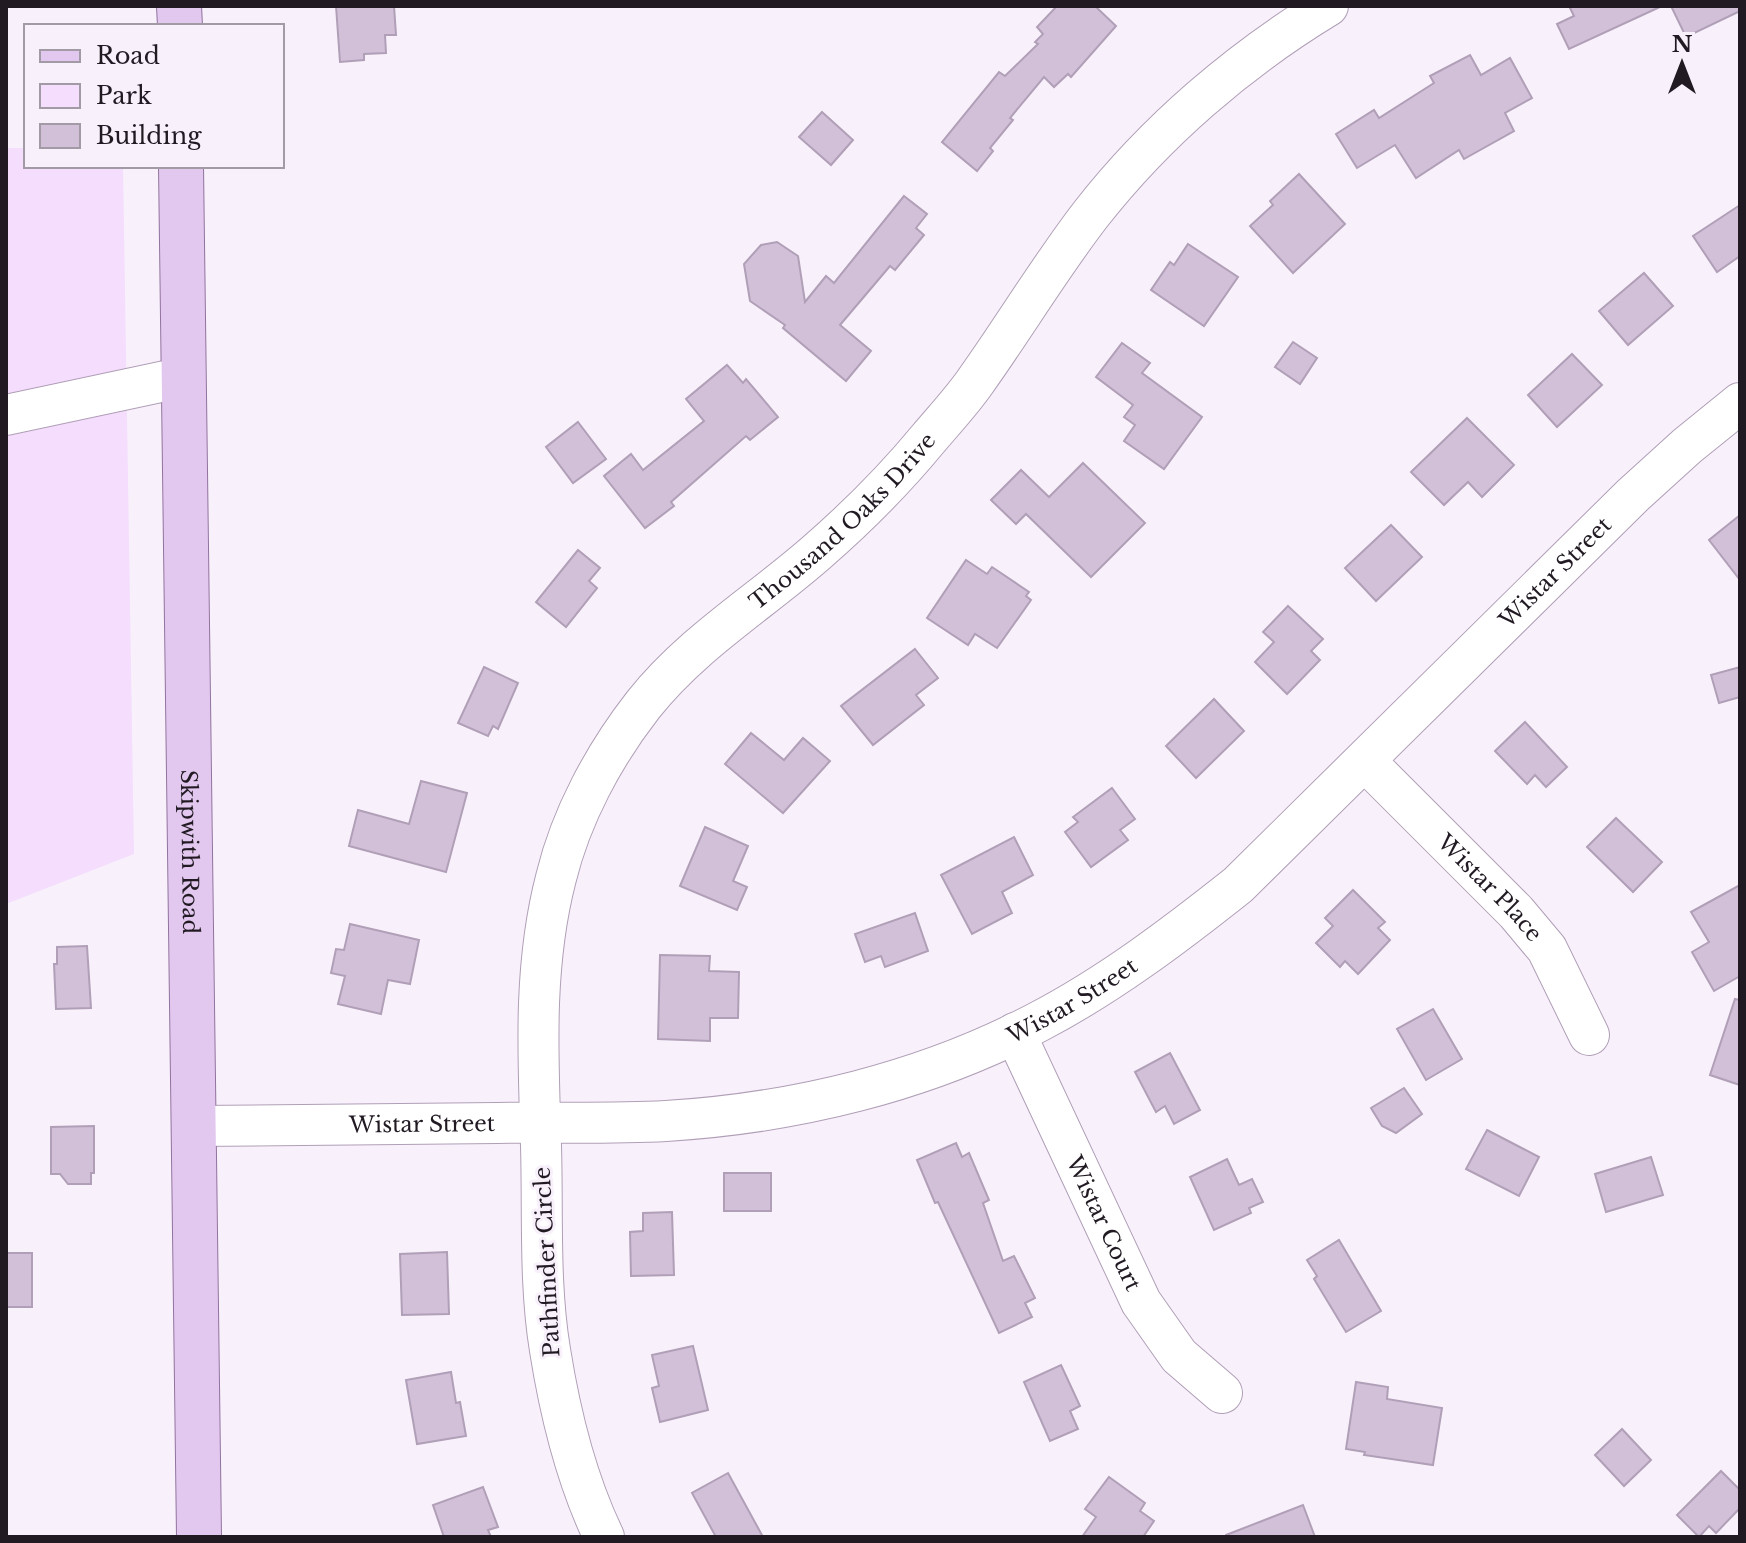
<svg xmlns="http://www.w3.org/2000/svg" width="1746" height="1543" font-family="'Libre Baskerville',serif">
<rect width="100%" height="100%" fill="#f8f1fb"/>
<path fill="#f4ddfd" d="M 6,148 L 26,148 L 26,166 L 123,166 L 134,854 L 6,904 Z"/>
<g fill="#d2c0d9" stroke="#b09fb7" stroke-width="2">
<path d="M 336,6 L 394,6 L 396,35 L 385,35 L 386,53 L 364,54 L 364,60 L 340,62 Z"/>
<path d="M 1057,6 L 1095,6 L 1116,26 L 1071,77 L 1068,74 L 1054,87 L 1044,77 L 1010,118 L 1013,120 L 990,148 L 993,151 L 977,171 L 942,142 L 999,72 L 1005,76 L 1038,44 L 1035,42 L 1043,34 L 1037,27 Z"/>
<path d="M 1569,6 L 1662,6 L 1569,49 L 1557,24 L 1574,16 Z"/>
<path d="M 1671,6 L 1740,6 L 1740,11 L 1686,37 Z"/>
<path d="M 1470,55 L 1481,75 L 1510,58 L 1532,98 L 1505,113 L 1514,131 L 1464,159 L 1459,150 L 1416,178 L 1395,145 L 1357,168 L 1336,134 L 1374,110 L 1379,118 L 1434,83 L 1430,76 Z"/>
<path d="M 822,112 L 853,140 L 831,165 L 799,137 Z"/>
<path d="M 1299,174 L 1345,224 L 1293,273 L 1250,226 L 1273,205 L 1270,201 Z"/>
<path d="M 904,196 L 927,214 L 916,228 L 924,235 L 895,270 L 890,266 L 840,325 L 871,351 L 846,381 L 783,328 L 785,325 L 750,301 L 744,264 L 761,245 L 777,242 L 798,256 L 805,302 L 826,276 L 834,283 Z"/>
<path d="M 1740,205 L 1740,256 L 1717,272 L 1693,236 Z"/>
<path d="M 1188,244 L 1238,277 L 1204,326 L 1151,290 L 1170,262 L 1174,265 Z"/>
<path d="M 1644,273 L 1673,306 L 1628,345 L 1599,311 Z"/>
<path d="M 1293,342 L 1317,358 L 1300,384 L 1275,367 Z"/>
<path d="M 1122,343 L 1150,363 L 1142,373 L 1202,417 L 1164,469 L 1124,441 L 1135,425 L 1124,417 L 1133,405 L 1096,377 Z"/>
<path d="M 1572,354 L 1602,385 L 1557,427 L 1528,395 Z"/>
<path d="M 727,365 L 743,383 L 746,379 L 778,417 L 750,440 L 746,436 L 671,502 L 674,506 L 645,528 L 604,476 L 631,454 L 643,470 L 704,421 L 686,399 Z"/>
<path d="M 1467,418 L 1514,465 L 1482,497 L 1468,482 L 1444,505 L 1411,472 Z"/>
<path d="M 578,422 L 606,459 L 573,483 L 546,447 Z"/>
<path d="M 1083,463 L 1145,523 L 1091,577 L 1026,514 L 1016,524 L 991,500 L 1021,470 L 1049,497 Z"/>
<path d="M 1740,515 L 1740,580 L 1709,540 Z"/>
<path d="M 1391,525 L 1422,557 L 1376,601 L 1345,568 Z"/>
<path d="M 578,550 L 600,568 L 589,581 L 597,588 L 566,627 L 536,602 Z"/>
<path d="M 966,560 L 987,574 L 992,567 L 1029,592 L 1026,596 L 1031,600 L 997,648 L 975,634 L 968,645 L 927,618 Z"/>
<path d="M 1288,606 L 1323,639 L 1311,651 L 1320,660 L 1287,694 L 1255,662 L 1274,642 L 1263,632 Z"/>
<path d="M 915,649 L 938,678 L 916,695 L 924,705 L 873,745 L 841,706 Z"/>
<path d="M 484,667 L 518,683 L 498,729 L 493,726 L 488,736 L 458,723 Z"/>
<path d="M 1740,667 L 1740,697 L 1719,703 L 1711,675 Z"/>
<path d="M 1214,699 L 1244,731 L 1196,778 L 1166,746 Z"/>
<path d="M 1525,722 L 1567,767 L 1546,787 L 1535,775 L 1527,784 L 1495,751 Z"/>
<path d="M 751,733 L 784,760 L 803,738 L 830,761 L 783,813 L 725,764 Z"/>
<path d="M 421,781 L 467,793 L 446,872 L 349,846 L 358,810 L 409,824 Z"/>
<path d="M 1112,788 L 1135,819 L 1120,830 L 1128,840 L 1091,867 L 1065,832 L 1078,822 L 1073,817 Z"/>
<path d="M 1616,818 L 1662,862 L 1633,892 L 1587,847 Z"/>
<path d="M 705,827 L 748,846 L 733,881 L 747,887 L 737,910 L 680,886 Z"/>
<path d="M 1014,837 L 1033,875 L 1002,892 L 1012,913 L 972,934 L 941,875 Z"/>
<path d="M 1740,885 L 1740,976 L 1714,991 L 1692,952 L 1709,942 L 1691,912 Z"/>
<path d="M 1353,890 L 1385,922 L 1378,928 L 1390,940 L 1358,974 L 1345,961 L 1340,967 L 1316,943 L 1333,926 L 1325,918 Z"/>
<path d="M 915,913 L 928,951 L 885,967 L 881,956 L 865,962 L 855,934 Z"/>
<path d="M 350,924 L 419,940 L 410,984 L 388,980 L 381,1014 L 338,1004 L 345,976 L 331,973 L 336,949 L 344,950 Z"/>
<path d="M 87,946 L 91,1008 L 56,1009 L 54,964 L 57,964 L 57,947 Z"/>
<path d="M 660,955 L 710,956 L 709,971 L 739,972 L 738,1018 L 710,1018 L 710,1041 L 658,1039 Z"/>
<path d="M 1735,999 L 1740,1000 L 1740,1085 L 1710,1075 Z"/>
<path d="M 1433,1009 L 1462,1059 L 1426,1080 L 1397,1029 Z"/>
<path d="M 1170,1053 L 1200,1110 L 1174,1124 L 1165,1106 L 1156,1112 L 1135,1072 Z"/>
<path d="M 1404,1088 L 1422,1114 L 1396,1133 L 1382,1126 L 1371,1108 Z"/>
<path d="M 94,1126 L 94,1173 L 91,1173 L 91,1184 L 68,1184 L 60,1174 L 51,1174 L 51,1127 Z"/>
<path d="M 1487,1130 L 1539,1157 L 1519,1196 L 1466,1169 Z"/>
<path d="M 956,1143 L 962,1157 L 969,1153 L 989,1200 L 983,1203 L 1003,1261 L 1014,1256 L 1035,1298 L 1025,1303 L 1032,1317 L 999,1333 L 938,1202 L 935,1203 L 917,1160 Z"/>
<path d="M 1651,1157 L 1663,1195 L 1606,1212 L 1595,1174 Z"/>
<path d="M 1227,1159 L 1239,1185 L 1252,1179 L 1263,1202 L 1249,1208 L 1251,1213 L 1214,1230 L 1190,1177 Z"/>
<rect x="724" y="1173" width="47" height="38"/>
<path d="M 672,1212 L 674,1275 L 631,1276 L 630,1232 L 643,1231 L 643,1213 Z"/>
<path d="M 1339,1240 L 1381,1311 L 1346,1332 L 1314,1279 L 1317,1276 L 1307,1260 Z"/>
<path d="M 447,1252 L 449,1314 L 402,1315 L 400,1254 Z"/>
<rect x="6" y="1253" width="26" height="54"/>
<path d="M 693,1346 L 708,1410 L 660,1422 L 652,1388 L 659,1386 L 652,1355 Z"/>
<path d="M 1061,1365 L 1080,1406 L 1070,1411 L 1078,1429 L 1050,1441 L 1024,1382 Z"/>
<path d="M 451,1372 L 456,1403 L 460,1402 L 466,1436 L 417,1444 L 406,1380 Z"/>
<path d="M 1356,1382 L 1388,1387 L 1387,1399 L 1442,1408 L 1433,1465 L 1364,1455 L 1365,1452 L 1346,1449 Z"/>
<path d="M 1622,1429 L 1651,1460 L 1624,1486 L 1595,1455 Z"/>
<path d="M 1721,1471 L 1740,1490 L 1740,1508 L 1716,1533 L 1709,1526 L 1699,1537 L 1677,1515 Z"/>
<path d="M 728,1473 L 763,1537 L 716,1537 L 692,1493 Z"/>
<path d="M 1109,1477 L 1145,1503 L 1140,1511 L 1154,1521 L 1143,1537 L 1082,1537 L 1096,1517 L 1085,1509 Z"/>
<path d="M 483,1487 L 498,1527 L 488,1530 L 491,1537 L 444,1537 L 433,1505 Z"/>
<path d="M 1303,1505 L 1315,1537 L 1226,1537 L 1226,1535 Z"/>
</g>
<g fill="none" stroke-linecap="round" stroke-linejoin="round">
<defs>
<g id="minor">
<path d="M 6,415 L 184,377"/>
<path id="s1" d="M 1365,761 L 1516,912 L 1547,949 L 1589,1035"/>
<path id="s2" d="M 1015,1033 L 1141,1302 L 1179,1356 L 1222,1393"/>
<path id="s3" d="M 194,1126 C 295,1125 396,1124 497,1123 C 553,1122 610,1124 666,1121 C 795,1113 924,1082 1038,1022 C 1109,985 1175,935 1238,885 L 1633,495 L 1687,446 L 1740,403"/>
<path id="s4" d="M 604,1537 C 576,1479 560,1413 550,1350 C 539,1284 543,1213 541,1146 C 538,1056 533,966 556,878 C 571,816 604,755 643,705 C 692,643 759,603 817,552 C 856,518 895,479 928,439 C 944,420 961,402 975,382 C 1015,326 1050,267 1091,214 C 1156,131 1239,60 1328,6"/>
</g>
<g id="major">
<path d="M 179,6 L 180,26"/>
<path id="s5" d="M 181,166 L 199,1537"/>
</g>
</defs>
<use href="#minor" stroke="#b09fb7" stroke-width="42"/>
<use href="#major" stroke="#92739f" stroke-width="46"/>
<use href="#minor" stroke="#fff" stroke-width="40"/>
<use href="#major" stroke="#e2c8ee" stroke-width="44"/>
</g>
<g text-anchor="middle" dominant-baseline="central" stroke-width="6" stroke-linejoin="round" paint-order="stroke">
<g font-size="22" fill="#211a23" stroke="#f8f1fb">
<text stroke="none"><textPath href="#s4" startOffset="1136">Thousand Oaks Drive</textPath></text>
<text stroke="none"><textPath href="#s3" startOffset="1548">Wistar Street</textPath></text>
<text stroke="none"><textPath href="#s5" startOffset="686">Skipwith Road</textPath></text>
<text stroke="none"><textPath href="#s1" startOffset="178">Wistar Place</textPath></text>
<text stroke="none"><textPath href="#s3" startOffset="900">Wistar Street</textPath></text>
<text stroke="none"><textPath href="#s3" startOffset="228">Wistar Street</textPath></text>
<text stroke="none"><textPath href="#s2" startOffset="210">Wistar Court</textPath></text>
<text transform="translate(547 1262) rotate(-93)">Pathfinder Circle</text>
</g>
</g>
<rect width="1746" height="1543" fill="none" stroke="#211a23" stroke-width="16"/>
<rect x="24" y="24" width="260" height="144" fill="#f8f1fb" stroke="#a29ba5" stroke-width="2"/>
<rect x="40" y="50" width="40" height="12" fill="#e2c8ee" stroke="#a29ba5" stroke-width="2"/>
<text x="96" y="64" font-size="24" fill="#211a23">Road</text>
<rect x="40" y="84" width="40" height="24" fill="#f4ddfd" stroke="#a29ba5" stroke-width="2"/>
<text x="96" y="104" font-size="24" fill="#211a23">Park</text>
<rect x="40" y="124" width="40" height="24" fill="#d2c0d9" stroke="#a29ba5" stroke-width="2"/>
<text x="96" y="144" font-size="24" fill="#211a23">Building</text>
<g transform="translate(1682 64)" stroke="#f8f1fb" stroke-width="6" paint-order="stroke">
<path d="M0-6L14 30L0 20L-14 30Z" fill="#211a23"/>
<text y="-12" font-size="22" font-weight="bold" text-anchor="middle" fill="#211a23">N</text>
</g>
</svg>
